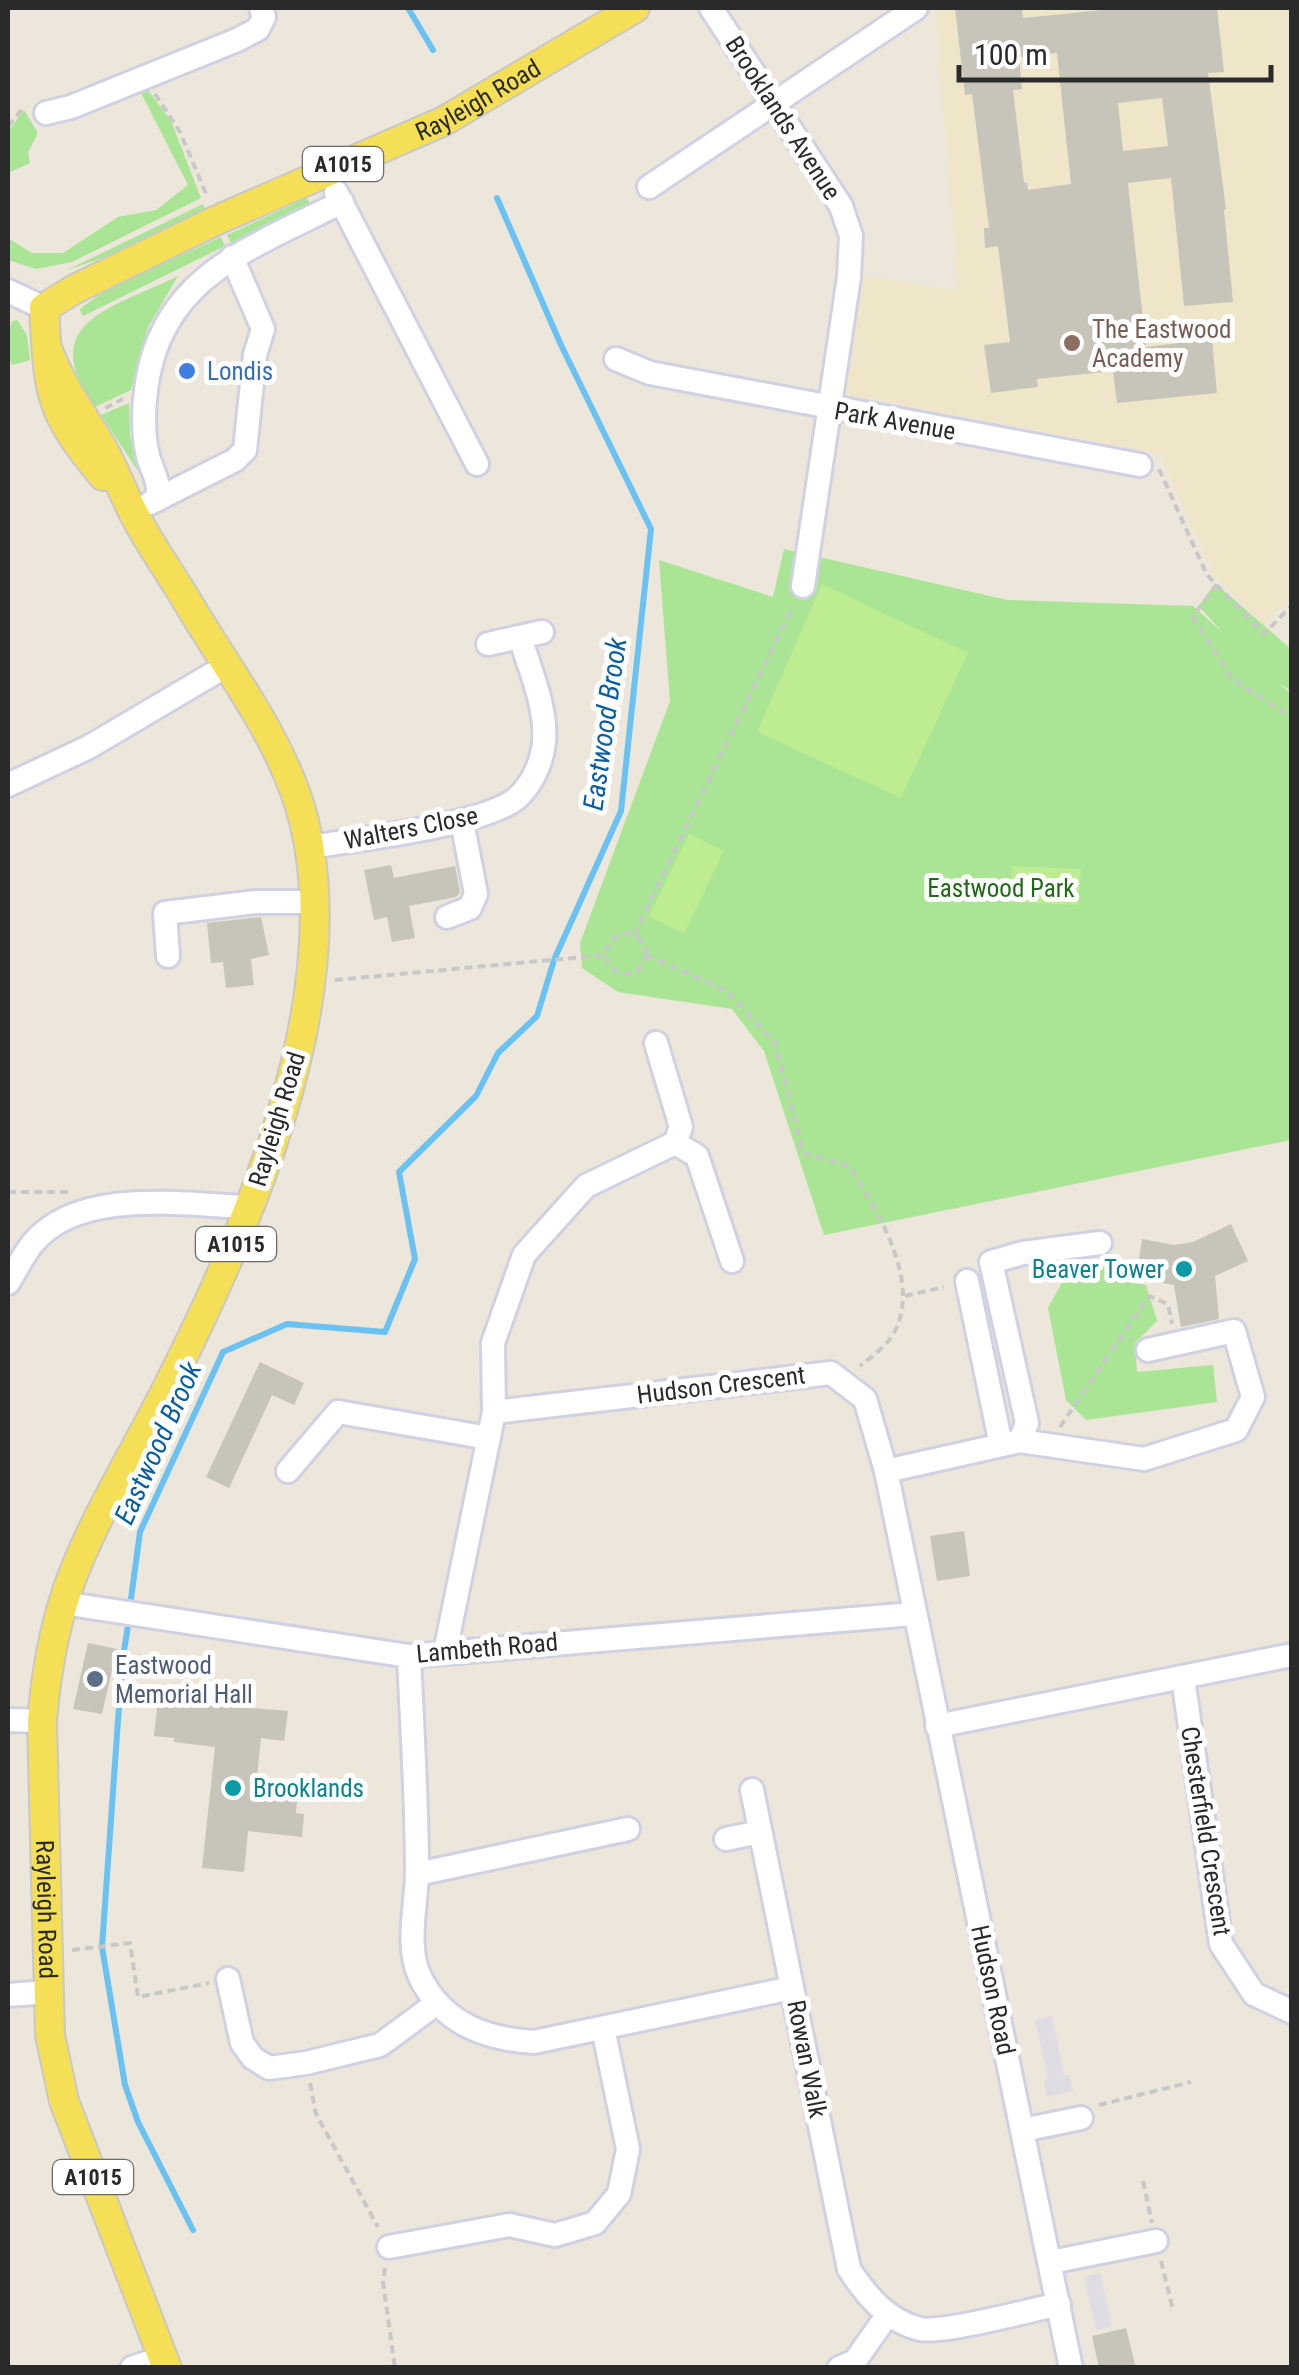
<svg xmlns="http://www.w3.org/2000/svg" width="1299" height="2375" font-family="'Roboto Condensed',sans-serif">
<rect width="100%" height="100%" fill="#ece6db"/>
<g fill="#dfdce4">
<path d="M 1052,2016 L 1064,2075 L 1069,2075 L 1073,2091 L 1047,2097 L 1044,2081 L 1048,2079 L 1035,2020 Z"/>
<path d="M 1100,2273 L 1112,2327 L 1096,2330 L 1084,2277 Z"/>
</g>
<path fill="#efe6ca" d="M 935,8 L 1291,8 L 1292,596 L 1265,625 L 1215,577 L 1159,454 L 844,394 L 863,275 L 958,291 Z"/>
<g fill="#a9e595">
<path d="M 148,90 L 171,121 L 201,198 L 72,262 L 36,269 L 8,260 L 8,238 L 32,253 L 63,253 L 118,217 L 156,210 L 188,185 L 141,93 Z"/>
<path d="M 24,110 L 38,133 L 28,152 L 30,163 L 8,173 L 8,131 Z"/>
<path d="M 307,198 L 311,205 L 231,243 L 227,235 Z"/>
<path d="M 203,204 L 206,210 L 102,258 L 65,271 Z"/>
<path d="M 221,237 L 225,246 L 83,316 L 80,310 L 82,307 L 110,288 Z"/>
<path d="M 178,276 L 148,327 L 131,390 L 95,407 C 34,321 114,308 178,276 Z"/>
<path d="M 17,320 L 27,335 L 30,360 L 12,365 C 4,352 8,335 12,321 Z"/>
<path d="M 129,403 L 130,437 L 141,439 L 148,486 L 101,415 Z"/>
<path d="M 784,549 L 1007,600 L 1193,606 L 1222,632 L 1199,606 L 1215,583 L 1291,649 L 1291,691 L 1278,683 L 1292,695 L 1291,1140 L 824,1235 L 764,1051 L 732,1009 L 618,992 L 582,968 L 580,943 L 670,701 L 659,560 L 773,597 Z"/>
<path d="M 1132,1259 L 1126,1282 L 1146,1285 L 1157,1321 L 1135,1343 L 1137,1372 L 1213,1365 L 1217,1402 L 1086,1420 L 1066,1400 L 1048,1308 L 1069,1270 Z"/>
</g>
<g fill="#bded90">
<path d="M 822,584 L 968,653 L 901,798 L 757,732 Z"/>
<path d="M 689,834 L 724,851 L 684,934 L 649,916 Z"/>
<path d="M 1012,866 L 1081,869 L 1078,905 L 1010,902 Z"/>
</g>
<g fill="none" stroke-linecap="round" stroke-linejoin="round">
<g stroke="#6ac2f2" stroke-width="6">
<path d="M 408,8 L 433,50"/>
<path d="M 130,1606 L 140,1532 L 223,1352 L 287,1324 L 385,1332 L 415,1259 L 399,1172 L 476,1096 L 498,1053 L 537,1016 L 554,960 L 621,811 L 651,529 L 561,345 L 497,198"/>
<path d="M 129,1619 L 122,1664 L 102,1947 L 125,2085 L 138,2122 L 193,2230"/>
</g>
</g>
<g fill="#c7c4ba" fill-rule="evenodd">
<path d="M 955,8 L 1022,8 L 1023,18 L 1122,8 L 1217,8 L 1224,72 L 1208,73 L 1226,209 L 1224,210 L 1233,302 L 1184,306 L 1171,178 L 1128,183 L 1146,347 L 1212,339 L 1217,393 L 1117,403 L 1113,371 L 1037,379 L 1038,387 L 991,393 L 984,345 L 1010,342 L 998,246 L 985,248 L 984,228 L 989,228 L 972,94 L 965,95 ZM 1057,53 L 1071,184 L 1028,190 L 1027,182 L 1024,183 L 1013,90 L 1022,89 L 1019,57 ZM 1162,98 L 1168,146 L 1123,151 L 1118,103 Z"/>
<path d="M 391,865 L 394,878 L 455,866 L 460,892 L 456,897 L 409,906 L 415,938 L 392,942 L 387,917 L 374,920 L 364,870 Z"/>
<path d="M 261,917 L 269,955 L 251,959 L 254,985 L 226,988 L 223,962 L 211,963 L 207,923 Z"/>
<path d="M 1231,1224 L 1248,1261 L 1215,1276 L 1219,1319 L 1181,1327 L 1174,1285 L 1136,1278 L 1142,1239 L 1174,1245 L 1193,1242 Z"/>
<path d="M 260,1362 L 304,1383 L 294,1405 L 272,1395 L 229,1488 L 206,1477 Z"/>
<path d="M 964,1531 L 970,1576 L 937,1581 L 930,1536 Z"/>
<path d="M 88,1643 L 117,1649 L 102,1714 L 73,1709 Z"/>
<path d="M 159,1690 L 214,1696 L 213,1705 L 288,1711 L 284,1741 L 261,1738 L 255,1797 L 297,1801 L 296,1813 L 304,1814 L 302,1837 L 248,1831 L 244,1872 L 202,1868 L 215,1747 L 174,1742 L 174,1738 L 154,1736 Z"/>
<path d="M 1126,2328 L 1136,2368 L 1099,2368 L 1092,2336 Z"/>
</g>
<g fill="none" stroke-linecap="round" stroke-linejoin="round">
<defs>
<g id="minor">
<path d="M 711,8 L 841,206 L 851,236 L 849,277 L 803,586"/>
<path d="M 46,113 L 71,107 L 237,40 L 258,29 L 264,17 L 261,8"/>
<path d="M 649,187 L 916,8"/>
<path d="M 336,192 L 477,464"/>
<path d="M 8,291 L 44,308"/>
<path d="M 616,359 L 650,373 L 1140,465"/>
<path d="M 156,500 C 162,483 152,472 148,456 C 145,444 144,430 144,418 C 147,281 239,254 342,202"/>
<path d="M 150,503 L 235,460 L 245,450 L 255,355 L 263,329 L 232,257"/>
<path d="M 488,644 L 542,632"/>
<path d="M 8,785 L 89,747 L 226,666"/>
<path d="M 309,847 C 354,840 488,825 518,797 C 533,783 542,762 544,742 C 547,708 530,670 520,637"/>
<path d="M 447,917 L 470,908 L 476,894 L 462,821"/>
<path d="M 168,956 L 165,913 L 256,902 L 314,902"/>
<path d="M 656,1043 L 681,1127 L 675,1143"/>
<path d="M 675,1143 L 697,1156 L 732,1261"/>
<path d="M 967,1281 L 1001,1445"/>
<path d="M 8,1283 C 16,1271 23,1255 33,1243 C 80,1187 185,1205 250,1207"/>
<path d="M 494,1412 L 831,1373 L 865,1399 L 886,1471 L 1071,2368"/>
<path d="M 1020,1441 L 1027,1423 L 991,1262 L 1023,1253 L 1100,1243"/>
<path d="M 288,1471 L 338,1412 L 489,1438"/>
<path d="M 886,1471 L 1020,1441 L 1144,1459 L 1236,1430 L 1253,1397 L 1234,1331 L 1148,1350"/>
<path d="M 63,1603 L 409,1656 L 913,1614"/>
<path d="M 445,1652 L 494,1412 L 493,1343 L 524,1255 L 586,1186 L 675,1143"/>
<path d="M 409,1656 C 412,1727 417,1799 417,1871 C 417,1904 405,1945 420,1977 C 443,2024 486,2039 534,2042 L 792,1988"/>
<path d="M 1183,1678 L 1221,1944 L 1254,1994 L 1292,2012"/>
<path d="M 8,1720 L 42,1721"/>
<path d="M 937,1726 L 1292,1655"/>
<path d="M 752,1790 L 849,2269 C 866,2295 887,2321 920,2329 C 943,2334 1031,2310 1059,2304"/>
<path d="M 726,1839 L 760,1832"/>
<path d="M 417,1874 L 628,1829"/>
<path d="M 228,1979 L 242,2043 L 253,2058 L 269,2068 L 306,2063 L 380,2045 L 437,2003"/>
<path d="M 8,1995 L 49,1992"/>
<path d="M 1023,2130 L 1081,2118"/>
<path d="M 389,2247 L 509,2225 L 555,2235 L 595,2223 L 619,2194 L 628,2149 L 603,2028"/>
<path d="M 1051,2262 L 1156,2241"/>
<path d="M 132,2368 L 164,2357"/>
<path d="M 839,2368 L 855,2361 L 888,2314"/>
</g>
<g id="major">
<path id="s1" d="M 48,350 C 61,386 84,416 103,449 C 114,469 122,490 132,510 C 148,542 169,571 187,601 C 228,671 284,741 304,821 C 349,1003 244,1238 162,1398 C 131,1459 91,1523 68,1588 C 53,1631 46,1675 42,1721 L 50,2035 L 64,2101 L 167,2368"/>
<path id="s2" d="M 103,476 C 47,409 49,393 44,308 L 73,290 L 217,220 L 444,121 L 635,8"/>
</g>
</defs>
<use href="#minor" stroke="#d0d2e3" stroke-width="28"/>
<use href="#major" stroke="#c8c8c8" stroke-width="32"/>
<g stroke="#c8c8c8" stroke-width="4" stroke-dasharray="8 5" stroke-linecap="butt">
<path d="M 155,94 L 180,132 L 207,196"/>
<path d="M 8,126 L 24,107"/>
<path d="M 105,408 L 123,399"/>
<path d="M 1159,469 L 1207,575 L 1264,634 L 1292,605"/>
<path d="M 1217,585 L 1193,616 L 1231,678 L 1292,718"/>
<circle cx="626" cy="954" r="20"/>
<path d="M 634,935 L 793,606"/>
<path d="M 646,955 L 727,991 L 775,1043 L 803,1153 L 849,1166 C 877,1210 922,1281 894,1333 C 888,1345 871,1357 860,1366"/>
<path d="M 335,980 L 605,955"/>
<path d="M 8,1192 L 68,1192"/>
<path d="M 905,1296 L 944,1287"/>
<path d="M 1060,1427 L 1149,1296 L 1168,1304 L 1172,1324"/>
<path d="M 72,1950 L 130,1943 L 138,1997 L 209,1983"/>
<path d="M 310,2083 L 316,2114 L 378,2227"/>
<path d="M 1099,2105 L 1191,2082"/>
<path d="M 1143,2181 L 1152,2223"/>
<path d="M 1161,2261 L 1173,2310"/>
<path d="M 385,2268 L 383,2282 L 395,2368"/>
</g>
<use href="#minor" stroke="#fff" stroke-width="22"/>
<use href="#major" stroke="#f5df57" stroke-width="28"/>
</g>
<circle fill="#8d6e63" stroke="#fff" stroke-width="4" cx="1072" cy="343" r="10"/>
<circle fill="#3f7fe0" stroke="#fff" stroke-width="4" cx="187" cy="371" r="10"/>
<g fill="#0f9aa8" stroke="#fff" stroke-width="4">
<circle cx="1184" cy="1269" r="10"/>
<circle cx="233" cy="1788" r="10"/>
</g>
<circle fill="#5c6f8a" stroke="#fff" stroke-width="4" cx="95" cy="1679" r="10"/>
<g text-anchor="middle" dominant-baseline="central" stroke-width="10" stroke-linejoin="round" paint-order="stroke">
<g fill="#fff" stroke="#6a6a6a" stroke-width="2.5">
<rect x="303" y="147" width="80" height="34" rx="8"/>
<rect x="196" y="1227" width="80" height="34" rx="8"/>
<rect x="53" y="2160" width="80" height="34" rx="8"/>
</g>
<g font-size="22" font-weight="bold" fill="#2a2a2a">
<text x="343" y="164">A1015</text>
<text x="236" y="1244">A1015</text>
<text x="93" y="2177">A1015</text>
</g>
<g font-size="25" fill="#2a2a2a" stroke="#fff">
<text stroke="none"><textPath href="#s2" startOffset="665">Rayleigh Road</textPath></text>
<text transform="translate(783 118) rotate(57)">Brooklands Avenue</text>
<text transform="translate(895 421) rotate(10)">Park Avenue</text>
<text transform="translate(411 828) rotate(-11)">Walters Close</text>
<text transform="translate(277 1119) rotate(-73)">Rayleigh Road</text>
<text transform="translate(721 1385) rotate(-7)">Hudson Crescent</text>
<text transform="translate(487 1648) rotate(-5)">Lambeth Road</text>
<text transform="translate(1206 1831) rotate(81)">Chesterfield Crescent</text>
<text stroke="none"><textPath href="#s1" startOffset="1680">Rayleigh Road</textPath></text>
<text transform="translate(993 1990) rotate(78)">Hudson Road</text>
<text transform="translate(807 2059) rotate(79)">Rowan Walk</text>
</g>
<g font-size="25" fill="#785e54" stroke="#fff" text-anchor="start">
<text x="1092" y="329">The Eastwood<tspan x="1092" dy="29">Academy</tspan></text>
</g>
<g font-size="25" fill="#366cbe" stroke="#fff" text-anchor="start">
<text x="207" y="371">Londis</text>
</g>
<g font-size="25" fill="#216917" stroke="#fff">
<text x="1001" y="888">Eastwood Park</text>
</g>
<g font-size="25" fill="#0d838f" stroke="#fff" text-anchor="end">
<text x="1164" y="1269">Beaver Tower</text>
<text x="253" y="1788" text-anchor="start">Brooklands</text>
</g>
<g font-size="25" fill="#4e5e75" stroke="#fff" text-anchor="start">
<text x="115" y="1665">Eastwood<tspan x="115" dy="29">Memorial Hall</tspan></text>
</g>
<g font-size="28" font-style="italic" fill="#095e9f" stroke="#fff">
<text transform="translate(605 724) rotate(-82)">Eastwood Brook</text>
<text transform="translate(158 1443) rotate(-66)">Eastwood Brook</text>
</g>
</g>
<rect width="1299" height="2375" fill="none" stroke="#2a2a2a" stroke-width="20"/>
<path d="M959 65v15h312v-15" fill="none" stroke="#2a2a2a" stroke-width="5"/>
<text x="974" y="65" font-size="30" fill="#2a2a2a" stroke="#ffffff" stroke-width="8" paint-order="stroke">100 m</text>
</svg>
